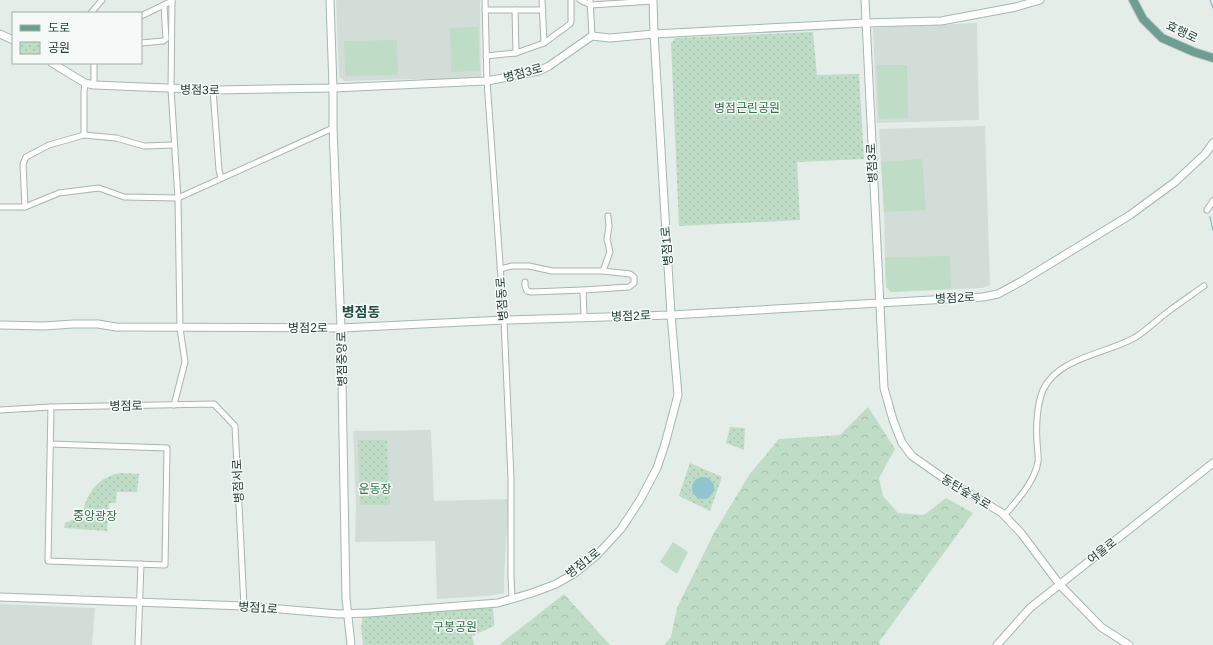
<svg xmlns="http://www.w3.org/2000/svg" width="1213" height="645" font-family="Helvetica,'Noto Sans KR',sans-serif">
<defs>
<pattern id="forest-crowns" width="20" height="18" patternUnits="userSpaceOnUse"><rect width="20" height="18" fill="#bfdcc7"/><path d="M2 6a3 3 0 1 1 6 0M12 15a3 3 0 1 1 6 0" fill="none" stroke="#a4beac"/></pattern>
<pattern id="park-dots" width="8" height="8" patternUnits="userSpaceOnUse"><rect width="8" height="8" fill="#bfdcc7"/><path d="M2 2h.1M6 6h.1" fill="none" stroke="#a4beac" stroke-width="1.8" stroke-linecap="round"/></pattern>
</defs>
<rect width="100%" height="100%" fill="#e5ede9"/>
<g fill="#d3ddd8">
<path d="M 336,0 L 480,0 L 481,79 L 412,79 L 345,81 L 339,77 Z"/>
<path d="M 977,23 L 979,120 L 877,123 L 873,28 Z"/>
<path d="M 985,126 L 990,285 L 982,288 L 891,292 L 886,287 L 884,212 L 879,129 Z"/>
<path d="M 431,430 L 434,501 L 509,499 L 504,576 L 504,593 L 487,596 L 437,599 L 435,541 L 355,542 L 356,505 L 353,431 Z"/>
<path d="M 0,604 L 95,608 L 92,645 L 0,645 Z"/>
</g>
<g fill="#bfdcc7">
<path d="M 478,27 L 480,71 L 451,72 L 450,28 Z"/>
<path d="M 397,40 L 398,75 L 345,76 L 344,41 Z"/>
<path d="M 877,65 L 907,65 L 908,118 L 879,119 Z"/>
<path d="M 922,159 L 926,210 L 884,212 L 881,162 Z"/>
<path d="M 950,256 L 951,289 L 891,292 L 886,287 L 885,257 Z"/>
<path d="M 673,542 L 688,552 L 677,574 L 660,562 Z"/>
</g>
<g fill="url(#forest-crowns)">
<path d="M 868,407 L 895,449 L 879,478 L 883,496 L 898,513 L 924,515 L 946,498 L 973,513 L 879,642 L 881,645 L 664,645 L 671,637 L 677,608 L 714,533 L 749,475 L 779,439 L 840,435 Z"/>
<path d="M 564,594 L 610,645 L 499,645 Z"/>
</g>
<g fill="url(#park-dots)">
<path d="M 813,32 L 817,75 L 859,74 L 864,159 L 797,162 L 800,220 L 679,226 L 671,43 L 675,38 Z"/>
<path d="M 730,427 L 745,428 L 744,450 L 726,443 Z"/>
<path d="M 358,440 L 387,440 L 390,505 L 360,505 Z"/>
<path d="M 690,463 L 722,477 L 710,511 L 679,496 Z"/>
<path d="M 121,473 L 139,474 L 137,492 L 117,492 L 116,503 L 109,503 L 107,531 L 64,528 L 65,523 L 79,517 L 78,513 L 84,508 C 90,488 100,477 121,473 Z"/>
<path d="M 493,607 L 494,626 L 472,636 L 474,645 L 363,645 L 361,627 L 363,616 Z"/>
</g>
<circle fill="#91c5ce" cx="703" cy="488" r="11"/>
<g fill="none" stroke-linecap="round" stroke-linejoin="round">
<g stroke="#91c5ce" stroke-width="1.5">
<path d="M 1210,0 L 1213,8"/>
<path d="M 1210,217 L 1213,230"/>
</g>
<defs>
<g id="street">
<path d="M 172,0 L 171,89 L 178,198 L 180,328 L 185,362 L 174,405"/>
<path d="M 485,0 L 487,81 L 504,320 L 511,478 L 511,577 L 512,599"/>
<path d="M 542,0 L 544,43"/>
<path d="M 580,0 L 591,5 L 653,1"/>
<path d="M 590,0 L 592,36"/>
<path d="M 485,10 L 543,10"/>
<path d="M 515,10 L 516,53"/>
<path d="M 91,13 L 102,0"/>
<path d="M 141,16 L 172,1"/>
<path d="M 141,43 L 163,41 L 166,39 L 164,5"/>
<path d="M 486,56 L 516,53 L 544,43 L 570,24 L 571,22 L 571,0"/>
<path d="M 94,63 L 94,85"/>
<path d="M 213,90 L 219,170 L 221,178"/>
<path d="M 84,135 L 84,92 L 85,83"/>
<path d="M 0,207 L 25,207 L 59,193 L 99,188 L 124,197 L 178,198 L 333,128"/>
<path d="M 25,207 L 23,164 L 26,157 L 49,145 L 84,135 L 116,138 L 144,146 L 174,145"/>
<path d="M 1207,210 L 1213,201"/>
<path d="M 500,269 L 512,266 L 529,266 L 552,271 L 603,271 L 630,274 L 634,277 L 634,283 L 629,287 L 583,290"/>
<path d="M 603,271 L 610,252 L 607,239 L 609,226 L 608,216"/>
<path d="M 525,282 L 525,286 L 527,291 L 531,292 L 583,290 L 584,317"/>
<path d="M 0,410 L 51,407 L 214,404 L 235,426 L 244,606"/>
<path d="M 50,444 L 167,448 L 165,565 L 48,561 L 51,407"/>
<path d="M 1004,516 C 1017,500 1034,483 1038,462 C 1039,456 1037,448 1037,441 C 1036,426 1037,404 1043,390 C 1058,357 1107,354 1136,337 C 1148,329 1158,319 1169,311 C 1181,302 1193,294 1204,286"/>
<path d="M 138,645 L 141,564"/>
</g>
<g id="secondary">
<path d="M 330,0 L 333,88 L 333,128 L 341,328 L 346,598 L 351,645"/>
<path d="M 865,0 L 884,388 L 893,420 L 902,443 L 912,456 L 942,477 L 1002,513 L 1021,533 L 1060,585 L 1101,627 L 1129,645"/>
<path d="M 0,34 L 13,40"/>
<path d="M 52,63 L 85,83 L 94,85 L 216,90 L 333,88 L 487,81 L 539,71 L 549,66 L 592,36 L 610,38 L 654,34 L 865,23 L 941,21 L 1016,7 L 1040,0"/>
<path d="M 0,325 L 44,326 L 73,324 L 98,324 L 116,327 L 341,328 L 504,320 L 671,315 L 983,297 L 998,294 L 1022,281 L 1130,215 L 1175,182 L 1205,154 L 1213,143"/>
<path d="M 0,597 L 244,606 L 338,614 L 369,613 L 498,603 L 532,593 L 556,584 L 575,573 L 597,555 L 621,529 L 640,500 L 657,468 L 665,444 L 678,395 L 671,315 L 654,34 L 653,0"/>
<path d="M 997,645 L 1030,608 L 1213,463"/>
</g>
<path id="primary" d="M 1133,0 L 1143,19 L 1162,38 L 1194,52 L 1213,58"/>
</defs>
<use href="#street" stroke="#a8b5b0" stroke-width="7"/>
<use href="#secondary" stroke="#a4b8b1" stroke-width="9"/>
<use href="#primary" stroke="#c2c9c7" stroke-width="10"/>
<use href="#street" stroke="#fff" stroke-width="5"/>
<use href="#secondary" stroke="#fff" stroke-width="7"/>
<use href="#primary" stroke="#6c9f92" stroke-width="8"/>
</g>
<g text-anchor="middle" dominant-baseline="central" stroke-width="3" stroke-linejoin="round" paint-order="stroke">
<g font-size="12" fill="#253e37" stroke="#f5f9f7">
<text transform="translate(1182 32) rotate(26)">효행로</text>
<text transform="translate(523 73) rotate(-15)">병점3로</text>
<text transform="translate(200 90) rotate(1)">병점3로</text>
<text transform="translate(872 163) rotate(-93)">병점3로</text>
<text transform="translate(667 246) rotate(-94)">병점1로</text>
<text transform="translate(955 298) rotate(-3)">병점2로</text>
<text transform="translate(502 299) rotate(-94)">병점동로</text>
<text transform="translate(631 316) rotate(-2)">병점2로</text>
<text x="308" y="328">병점2로</text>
<text transform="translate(342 359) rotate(-91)">병점중앙로</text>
<text transform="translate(126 406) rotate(-1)">병점로</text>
<text transform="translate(238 481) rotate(-93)">병점서로</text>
<text transform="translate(966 492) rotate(31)">동탄숲속로</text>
<text transform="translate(1102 551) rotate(-38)">여울로</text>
<text transform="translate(583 563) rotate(-38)">병점1로</text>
<text transform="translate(258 608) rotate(4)">병점1로</text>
</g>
<g font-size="12" fill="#31724a" stroke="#f5f9f7">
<text x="747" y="108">병점근린공원</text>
<text x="375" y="489">운동장</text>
<text x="95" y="516">중앙광장</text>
<text x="455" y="627">구봉공원</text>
</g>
<g font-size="14" font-weight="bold" fill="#224f43" stroke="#f5f9f7">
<text x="361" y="312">병점동</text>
</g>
</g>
<rect x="12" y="12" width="130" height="52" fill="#f5f9f7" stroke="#a2aeaa"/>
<rect x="20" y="25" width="20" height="6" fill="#6c9f92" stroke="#a2aeaa"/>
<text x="48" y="32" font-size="12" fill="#253e37">도로</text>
<rect x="20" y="42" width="20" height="12" fill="url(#park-dots)" stroke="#a2aeaa"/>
<text x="48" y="52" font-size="12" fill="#253e37">공원</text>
</svg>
